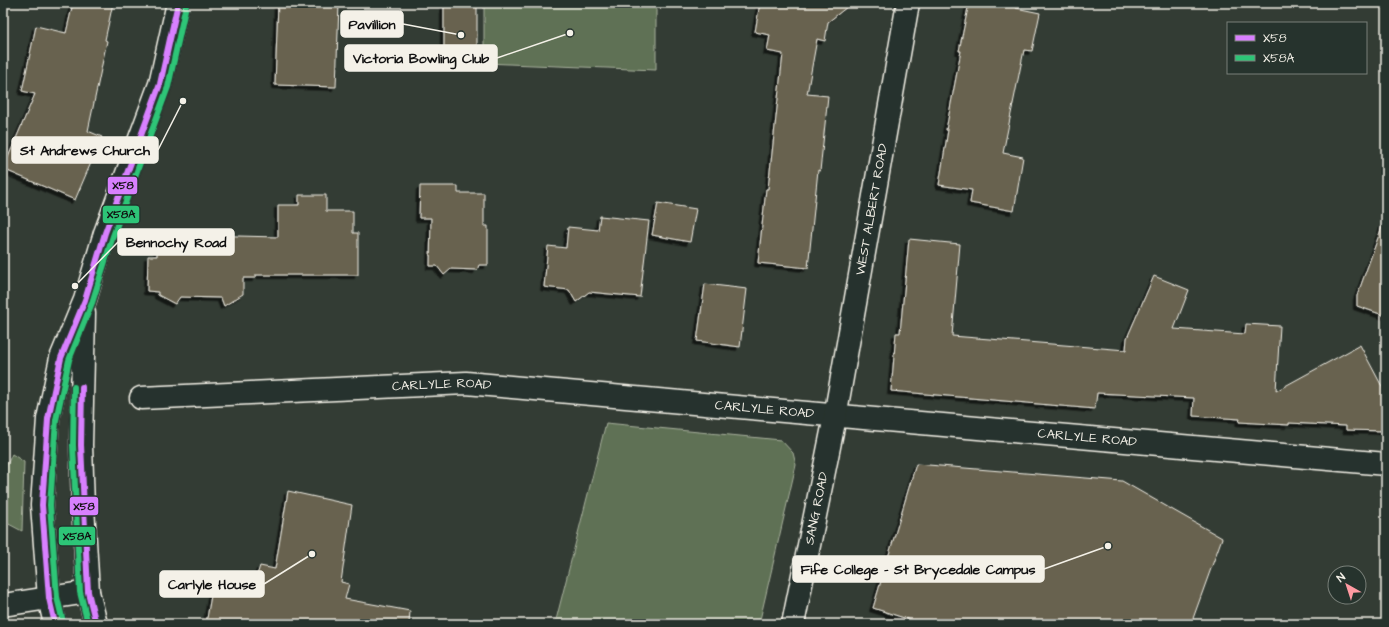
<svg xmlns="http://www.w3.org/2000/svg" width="1389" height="627" font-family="'Architects Daughter',sans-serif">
<defs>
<filter id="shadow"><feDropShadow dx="-3.5" dy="3.5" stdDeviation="0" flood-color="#0009"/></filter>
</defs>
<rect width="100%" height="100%" fill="#333c34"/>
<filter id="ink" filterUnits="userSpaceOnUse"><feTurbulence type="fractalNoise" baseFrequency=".025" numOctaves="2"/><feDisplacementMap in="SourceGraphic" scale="8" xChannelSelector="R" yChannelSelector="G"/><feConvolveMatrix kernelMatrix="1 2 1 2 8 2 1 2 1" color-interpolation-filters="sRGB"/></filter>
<g filter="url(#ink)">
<g fill="#5e7154" stroke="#a9b19e">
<path d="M 484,3 L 656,3 L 656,70 L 484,63 Z"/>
<path d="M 606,423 L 781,440 L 793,453 L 796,465 L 759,624 L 555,624 Z"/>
<path d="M 12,454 L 24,462 L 22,531 L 3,521 L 3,473 Z"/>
</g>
<g fill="#676250" stroke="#f4f1e8" filter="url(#shadow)">
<path d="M 73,3 L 113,3 L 105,40 L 107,41 L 88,131 L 102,137 L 75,200 L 3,169 L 35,94 L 22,91 L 36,26 L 66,33 Z"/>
<path d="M 278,3 L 339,4 L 336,87 L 275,85 Z"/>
<rect x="444" y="3" width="33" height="63"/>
<path d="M 760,3 L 852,3 L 828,22 L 825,41 L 817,39 L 807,94 L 828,96 L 820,171 L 818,170 L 808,268 L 758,263 L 766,189 L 768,189 L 783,54 L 767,51 L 770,35 L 755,32 Z"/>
<path d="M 969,3 L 1017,3 L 1016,8 L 1040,13 L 1032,51 L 1024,50 L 1003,153 L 1023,157 L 1014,211 L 970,203 L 972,190 L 939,185 L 948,130 L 946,130 L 961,51 L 959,51 Z"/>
<path d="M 420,186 L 458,186 L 458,193 L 484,193 L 484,226 L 488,226 L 488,265 L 479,265 L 477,270 L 451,269 L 444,275 L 437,266 L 430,266 L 431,218 L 419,218 Z"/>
<path d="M 299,195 L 326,195 L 326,211 L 353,211 L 353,233 L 358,233 L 358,275 L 256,275 L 256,278 L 243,278 L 243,294 L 224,306 L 221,298 L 180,297 L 175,304 L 158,295 L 158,292 L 147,291 L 148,256 L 157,256 L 158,233 L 197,234 L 197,235 L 278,237 L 278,205 L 299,205 Z"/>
<path d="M 658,203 L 696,209 L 690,242 L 652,235 Z"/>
<path d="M 600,216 L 649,221 L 640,297 L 589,292 L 576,302 L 569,290 L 544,287 L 548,246 L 566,248 L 568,227 L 598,230 Z"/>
<path d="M 1383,224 L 1386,225 L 1386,316 L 1357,306 L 1357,296 Z"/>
<path d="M 909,239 L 960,244 L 952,336 L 1126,350 L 1127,338 L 1154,276 L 1189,290 L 1174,329 L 1245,334 L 1246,324 L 1280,326 L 1276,391 L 1360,345 L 1386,394 L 1386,431 L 1346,430 L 1346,426 L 1289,423 L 1289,425 L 1239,422 L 1240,419 L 1193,416 L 1194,398 L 1097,393 L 1095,409 L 891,391 L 896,333 L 900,333 Z"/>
<path d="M 705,284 L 747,289 L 740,347 L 697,341 Z"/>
<path d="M 916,464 L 1122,481 L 1222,538 L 1191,624 L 923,624 L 873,608 Z"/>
<path d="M 288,491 L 352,505 L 341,582 L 349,584 L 345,599 L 410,611 L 409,624 L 206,624 L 215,573 L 255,581 L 260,566 L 275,569 Z"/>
</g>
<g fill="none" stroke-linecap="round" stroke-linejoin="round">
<defs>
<g id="minor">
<path id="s1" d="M 141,398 L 466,383 L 1386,464"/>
<path d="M 3,605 L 88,592"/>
<path id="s2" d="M 793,624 L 835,417 L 908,3"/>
</g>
<g id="major">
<path d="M 84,313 L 81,445 L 83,507 L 88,592 L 96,624"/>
<path d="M 55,624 L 49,598 L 42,505 L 48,419 L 61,358 L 85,300 L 105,233 L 160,84 L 178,3"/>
</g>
</defs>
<use href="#minor" stroke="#f4f1e8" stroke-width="25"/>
<use href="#major" stroke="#f4f1e8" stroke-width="25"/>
<use href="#minor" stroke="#26332d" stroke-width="22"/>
<use href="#major" stroke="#26332d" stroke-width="22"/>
<defs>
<g id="bus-1">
<path d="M 82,387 L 81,445 L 88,592 L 96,624"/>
<path d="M 55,624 L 49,598 L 42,505 L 48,419 L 61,358 L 85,300 L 105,233 L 160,84 L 178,3"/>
</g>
<g id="bus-2">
<path d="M 74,387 L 73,445 L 80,592 L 88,624"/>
<path d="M 63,622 L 57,597 L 50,505 L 56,420 L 69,360 L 92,303 L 113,236 L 168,87 L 186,5"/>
</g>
</defs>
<use href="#bus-1" stroke="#26332d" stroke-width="9"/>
<use href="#bus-2" stroke="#26332d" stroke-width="9"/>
<use href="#bus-1" stroke="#d880ff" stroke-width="6"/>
<use href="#bus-2" stroke="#2dc577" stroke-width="6"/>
</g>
</g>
<g text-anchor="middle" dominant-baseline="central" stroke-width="3" stroke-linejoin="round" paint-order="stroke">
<g font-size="13" fill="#f4f1e8" stroke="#26332d">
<text stroke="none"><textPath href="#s2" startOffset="422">WEST ALBERT ROAD</textPath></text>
<text stroke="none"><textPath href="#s1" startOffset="301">CARLYLE ROAD</textPath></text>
<text stroke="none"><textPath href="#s1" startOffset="625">CARLYLE ROAD</textPath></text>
<text stroke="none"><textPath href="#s1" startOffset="949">CARLYLE ROAD</textPath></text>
<text stroke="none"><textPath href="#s2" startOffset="118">SANG ROAD</textPath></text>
</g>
</g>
<path fill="none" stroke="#f4f1e8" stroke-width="1.5" d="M461 35L403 24M570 33L497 58M183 101L158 150M75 286L118 242M1108 546L1044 569M312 554L264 584"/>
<g fill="#f4f1e8" stroke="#26332d" stroke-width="1.5">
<circle cx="461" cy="35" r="4"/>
<circle cx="570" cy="33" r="4"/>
<circle cx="183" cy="101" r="4"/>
<circle cx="75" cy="286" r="4"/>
<circle cx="1108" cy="546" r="4"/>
<circle cx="312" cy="554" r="4"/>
</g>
<g fill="#f4f1e8" stroke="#f4f1e8" stroke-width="1.5">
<rect x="341" y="11" width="62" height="26" rx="4"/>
<rect x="345" y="45" width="152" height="26" rx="4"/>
<rect x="12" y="137" width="146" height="26" rx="4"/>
<rect x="118" y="229" width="116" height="26" rx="4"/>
<rect x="793" y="556" width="251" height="26" rx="4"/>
<rect x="160" y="571" width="104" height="26" rx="4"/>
</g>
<g font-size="14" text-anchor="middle" font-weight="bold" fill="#111">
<text x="372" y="29">Pavillion</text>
<text x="421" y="63">Victoria Bowling Club</text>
<text x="85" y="155">St Andrews Church</text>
<text x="176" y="247">Bennochy Road</text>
<text x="918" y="574">Fife College - St Brycedale Campus</text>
<text x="212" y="589">Carlyle House</text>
</g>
<g stroke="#26332d" stroke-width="1.5">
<rect x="107" y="176" width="31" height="19" rx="4" fill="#d880ff"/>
<rect x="102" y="205" width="38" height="19" rx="4" fill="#2dc577"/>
<rect x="69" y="496" width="30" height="20" rx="4" fill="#d880ff"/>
<rect x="58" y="526" width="38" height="20" rx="4" fill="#2dc577"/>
</g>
<g font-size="11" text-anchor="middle" font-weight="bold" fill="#111">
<text x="123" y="189">X58</text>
<text x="121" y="218">X58A</text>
<text x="84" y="510">X58</text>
<text x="77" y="540">X58A</text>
</g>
<rect width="1389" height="627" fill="none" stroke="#26332d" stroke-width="16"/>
<rect x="8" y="8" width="1373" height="611" fill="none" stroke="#f4f1e8" stroke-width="1.5" filter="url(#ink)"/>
<rect x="1227" y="22" width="140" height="52" fill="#26332d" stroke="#787f78"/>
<rect x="1235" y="35" width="20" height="6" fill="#d880ff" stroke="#787f78"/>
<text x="1263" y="42" font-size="12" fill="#f4f1e8">X58</text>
<rect x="1235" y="55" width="20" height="6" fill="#2dc577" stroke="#787f78"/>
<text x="1263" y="62" font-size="12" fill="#f4f1e8">X58A</text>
<g transform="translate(1347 585) rotate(321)"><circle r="19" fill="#26332d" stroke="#787f78"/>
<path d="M0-3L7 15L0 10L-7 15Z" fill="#ff9aa2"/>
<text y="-6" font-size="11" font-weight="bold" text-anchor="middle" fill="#f4f1e8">N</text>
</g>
</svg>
